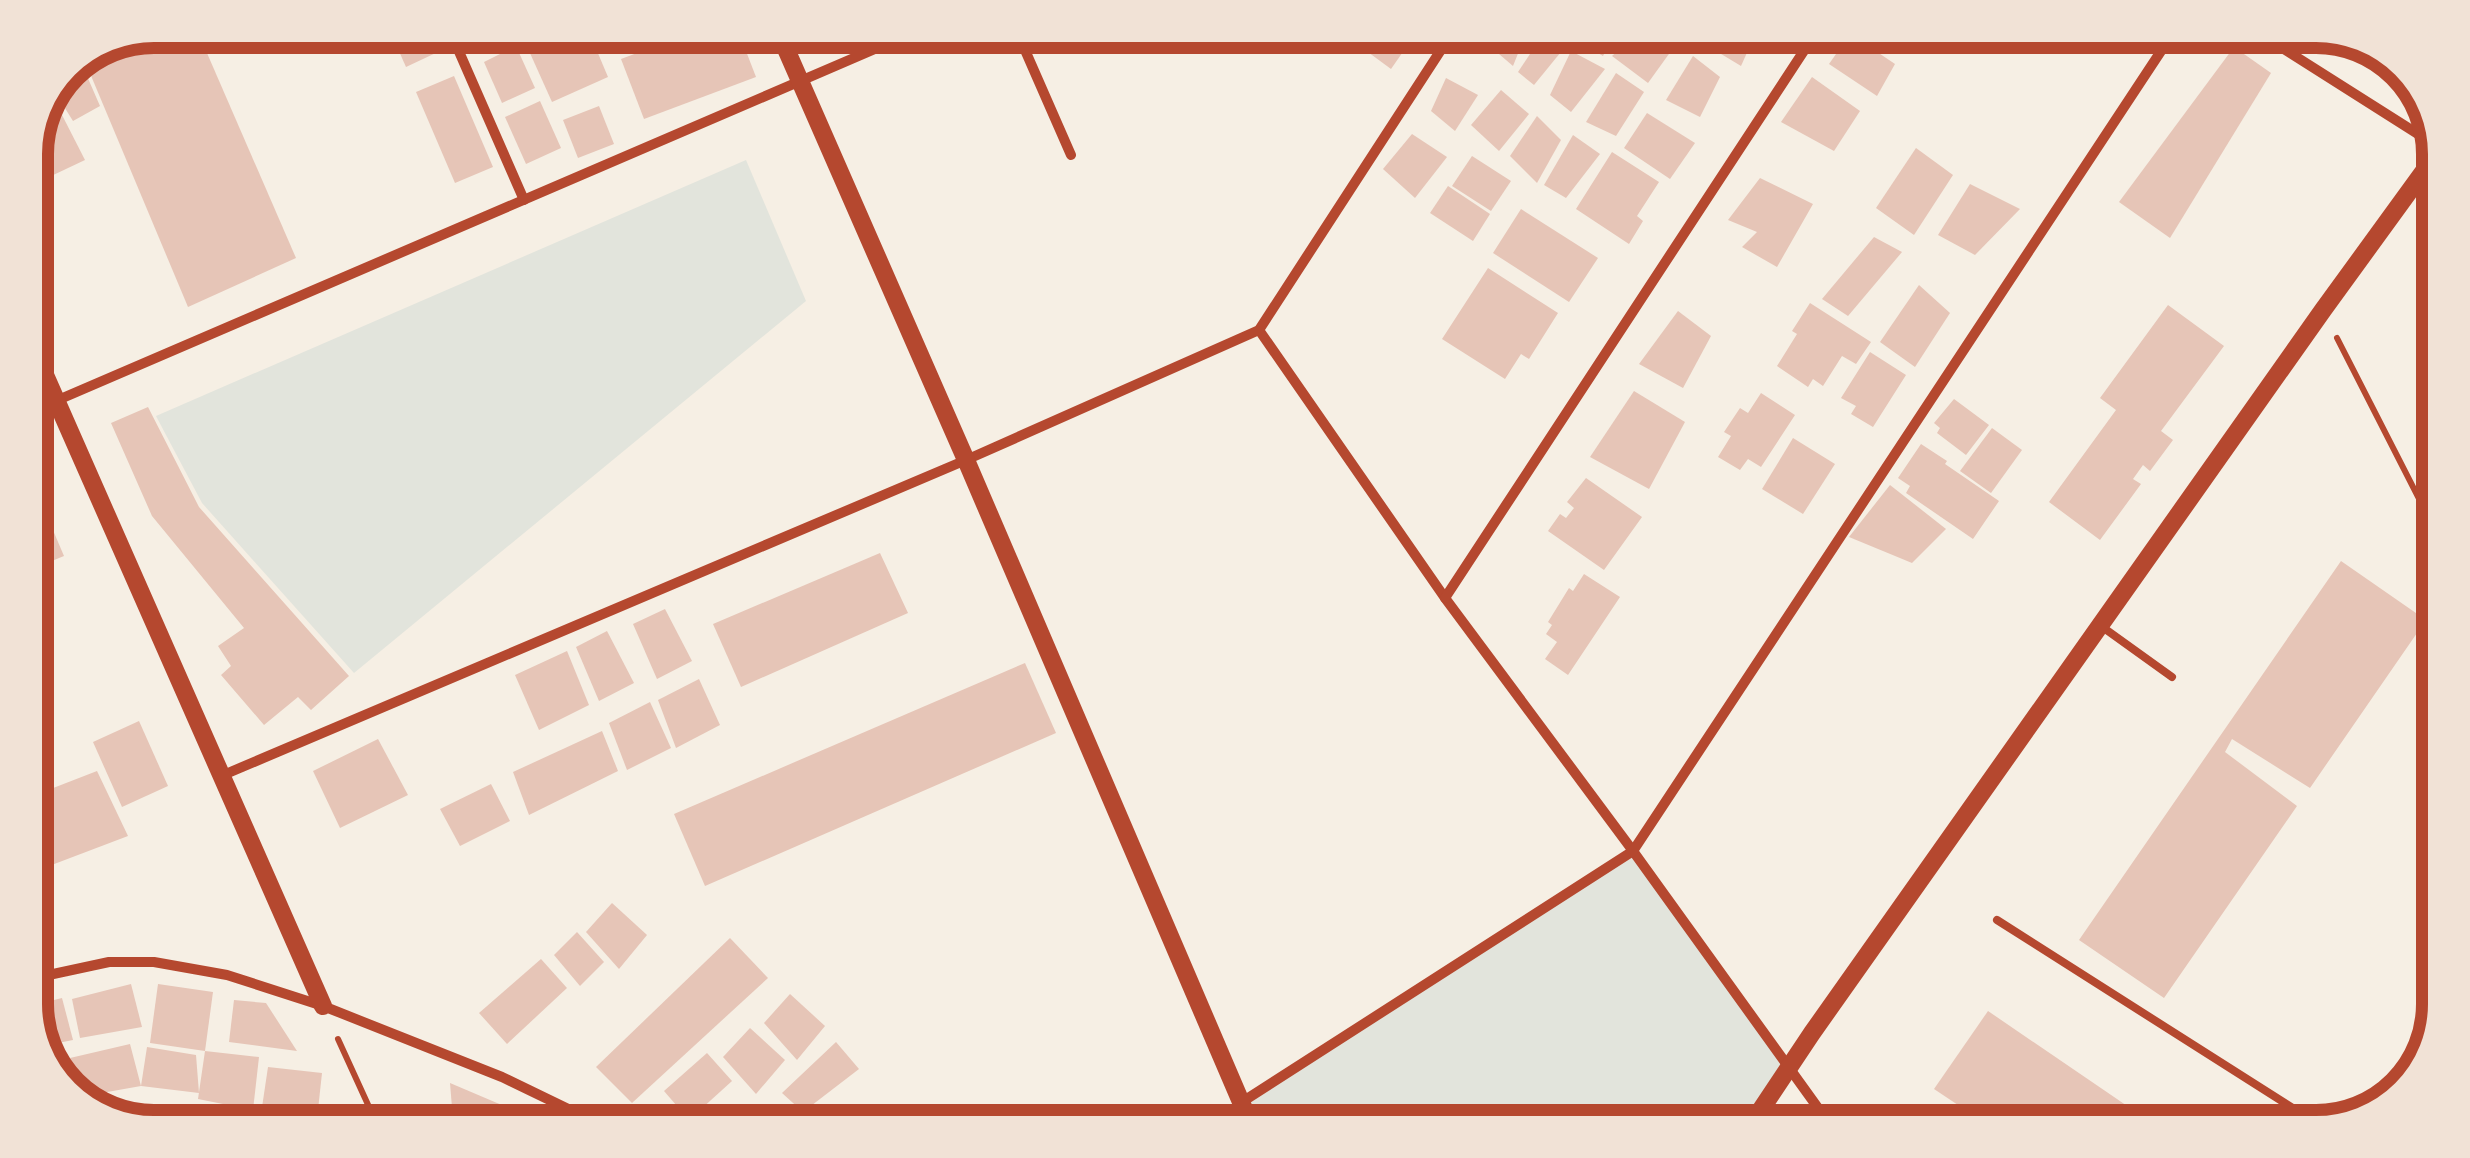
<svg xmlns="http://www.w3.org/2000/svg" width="2470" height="1158" font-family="'Roboto Condensed',sans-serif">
<rect width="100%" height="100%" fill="#f6efe4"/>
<g fill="#e2e4dc">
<path d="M 2326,39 L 2364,40 L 2419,85 L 2426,107 Z"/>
<path d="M 746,160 L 806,301 L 354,673 L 202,503 L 156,416 Z"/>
<path d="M 1633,851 L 1788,1068 L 1750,1126 L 1250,1123 L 1242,1102 Z"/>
</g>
<g fill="#e6c5b7">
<path d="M 154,30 L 197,30 L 296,258 L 188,307 L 84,59 Z"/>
<path d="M 390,31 L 431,31 L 440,51 L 406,67 Z"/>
<path d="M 548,32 L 589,32 L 608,77 L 552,102 L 525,42 Z"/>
<path d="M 693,32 L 739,33 L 756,77 L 644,119 L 621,59 Z"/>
<path d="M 1356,35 L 1414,36 L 1391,69 L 1353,41 Z"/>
<path d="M 1478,36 L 1525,36 L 1513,66 Z"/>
<path d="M 1542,36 L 1553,36 L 1565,47 L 1534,85 L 1518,72 Z"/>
<path d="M 1569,36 L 1603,36 L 1598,45 L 1606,50 L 1603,56 Z"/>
<path d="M 1634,36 L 1669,37 L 1679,40 L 1648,83 L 1612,56 Z"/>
<path d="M 1700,37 L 1754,37 L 1741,66 L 1698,40 Z"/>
<path d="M 1848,37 L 1855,37 L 1895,64 L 1877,96 L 1829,64 Z"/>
<path d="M 516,46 L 535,88 L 502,103 L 484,62 Z"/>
<path d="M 2234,47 L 2271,73 L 2170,238 L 2119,202 Z"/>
<path d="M 1571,51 L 1605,69 L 1571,112 L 1550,95 Z"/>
<path d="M 1693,56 L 1720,77 L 1700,117 L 1666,100 Z"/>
<path d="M 80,60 L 100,106 L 73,121 L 63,105 L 46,112 L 67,66 Z"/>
<path d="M 1616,73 L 1644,92 L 1616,136 L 1586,122 Z"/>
<path d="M 454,76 L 493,167 L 455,183 L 416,92 Z"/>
<path d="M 1812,77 L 1860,111 L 1834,151 L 1781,122 Z"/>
<path d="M 1446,78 L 1478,95 L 1455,131 L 1431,111 Z"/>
<path d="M 1501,90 L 1529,114 L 1499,151 L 1471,125 Z"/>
<path d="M 540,101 L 561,148 L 526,164 L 505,117 Z"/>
<path d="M 599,106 L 614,144 L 578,158 L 563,120 Z"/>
<path d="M 1647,113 L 1695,143 L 1670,179 L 1624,148 Z"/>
<path d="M 62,115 L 85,160 L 30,186 L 30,146 L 41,123 Z"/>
<path d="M 1537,116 L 1561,140 L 1537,183 L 1510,156 Z"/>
<path d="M 1412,134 L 1447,157 L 1415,198 L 1383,169 Z"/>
<path d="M 1573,135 L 1600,154 L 1566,198 L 1544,185 Z"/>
<path d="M 1916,148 L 1953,175 L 1914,235 L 1876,208 Z"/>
<path d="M 1612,152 L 1659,182 L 1637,216 L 1643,221 L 1629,244 L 1576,209 Z"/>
<path d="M 1472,156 L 1511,181 L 1491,211 L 1452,186 Z"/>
<path d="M 1760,178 L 1813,204 L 1777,267 L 1742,247 L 1757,232 L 1728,220 Z"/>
<path d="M 1970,184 L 2020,209 L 1975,255 L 1938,235 Z"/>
<path d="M 1448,186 L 1490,214 L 1473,241 L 1430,213 Z"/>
<path d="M 1521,209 L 1598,258 L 1569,302 L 1493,253 Z"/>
<path d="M 1874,237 L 1902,252 L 1848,316 L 1822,299 Z"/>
<path d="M 1488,268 L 1558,313 L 1529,359 L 1521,354 L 1505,379 L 1442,339 Z"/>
<path d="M 1919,285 L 1950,313 L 1915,367 L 1880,342 Z"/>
<path d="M 1810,303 L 1871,342 L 1856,364 L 1842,356 L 1823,386 L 1813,379 L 1808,387 L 1777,366 L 1797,334 L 1792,331 Z"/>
<path d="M 2168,305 L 2224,346 L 2161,431 L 2173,440 L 2150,471 L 2143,465 L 2133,479 L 2141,484 L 2100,540 L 2049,502 L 2116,410 L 2100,398 Z"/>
<path d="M 1678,311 L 1711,336 L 1683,388 L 1639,364 Z"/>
<path d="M 1870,352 L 1906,375 L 1873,427 L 1851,414 L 1856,406 L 1841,398 Z"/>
<path d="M 1634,391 L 1685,422 L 1649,489 L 1590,457 Z"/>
<path d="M 1761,393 L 1795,415 L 1761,467 L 1748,459 L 1740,470 L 1718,457 L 1731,436 L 1724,432 L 1740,408 L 1748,413 Z"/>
<path d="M 1954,399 L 1989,425 L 1966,455 L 1937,433 L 1940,428 L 1934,423 Z"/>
<path d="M 148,407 L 199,507 L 349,676 L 311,710 L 298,697 L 264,725 L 221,675 L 231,666 L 218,646 L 244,628 L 152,516 L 111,423 Z"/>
<path d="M 1992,428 L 2022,450 L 1991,493 L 1960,471 Z"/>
<path d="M 1793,438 L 1835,464 L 1803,514 L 1762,489 Z"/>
<path d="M 1921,444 L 1947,461 L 1945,464 L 1999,501 L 1973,539 L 1906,493 L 1910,486 L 1898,478 Z"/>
<path d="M 30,476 L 64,556 L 30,570 Z"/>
<path d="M 1586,478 L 1642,517 L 1604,570 L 1548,531 L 1560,514 L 1566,518 L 1574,508 L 1567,502 Z"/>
<path d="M 1890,485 L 1946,529 L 1912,563 L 1849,537 Z"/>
<path d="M 880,553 L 908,613 L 741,687 L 713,624 Z"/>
<path d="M 2341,561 L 2426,620 L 2310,788 L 2232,739 L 2225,752 L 2297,806 L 2164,998 L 2079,940 Z"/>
<path d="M 1584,574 L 1620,597 L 1568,675 L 1545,659 L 1557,642 L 1546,634 L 1552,625 L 1548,622 L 1569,588 L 1573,591 Z"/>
<path d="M 665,609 L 692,661 L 657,679 L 633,624 Z"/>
<path d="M 607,631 L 634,683 L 599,701 L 576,647 Z"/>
<path d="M 567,651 L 589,705 L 539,730 L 515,675 Z"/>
<path d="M 1025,663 L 1056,733 L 705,886 L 674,814 Z"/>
<path d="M 699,679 L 720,725 L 676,748 L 658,700 Z"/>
<path d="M 650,702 L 671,748 L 627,770 L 609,723 Z"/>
<path d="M 139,721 L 168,786 L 122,807 L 93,742 Z"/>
<path d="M 602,731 L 618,771 L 529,815 L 513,772 Z"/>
<path d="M 378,739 L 408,795 L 340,828 L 313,771 Z"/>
<path d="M 97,771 L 128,836 L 49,866 L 30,828 L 30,797 Z"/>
<path d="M 491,784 L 510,821 L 460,846 L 440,809 Z"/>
<path d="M 612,903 L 647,935 L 619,969 L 586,932 Z"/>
<path d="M 577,932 L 604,962 L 580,986 L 554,955 Z"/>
<path d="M 730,938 L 768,978 L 632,1103 L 596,1067 Z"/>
<path d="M 541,959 L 567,988 L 507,1044 L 479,1013 Z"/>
<path d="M 131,984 L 142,1027 L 80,1038 L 72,999 Z"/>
<path d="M 158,984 L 213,992 L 205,1051 L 150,1043 Z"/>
<path d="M 790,994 L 825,1026 L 797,1060 L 764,1023 Z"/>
<path d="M 62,998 L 73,1040 L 43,1046 L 30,1013 L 30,1006 Z"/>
<path d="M 234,1000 L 266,1003 L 297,1051 L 229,1042 Z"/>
<path d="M 1988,1011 L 2158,1127 L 1991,1127 L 1934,1089 Z"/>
<path d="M 750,1028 L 785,1060 L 756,1094 L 723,1057 Z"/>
<path d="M 836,1042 L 859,1069 L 803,1112 L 782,1093 Z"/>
<path d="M 130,1044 L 141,1086 L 79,1097 L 55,1079 L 48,1059 L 66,1055 L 76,1092 L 70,1058 Z"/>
<path d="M 147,1047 L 196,1055 L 199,1093 L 141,1086 Z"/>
<path d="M 205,1051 L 259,1057 L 253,1110 L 198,1099 Z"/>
<path d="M 707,1053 L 732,1081 L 689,1120 L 664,1091 Z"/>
<path d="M 268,1067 L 322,1073 L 317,1119 L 286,1119 L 261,1114 Z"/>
<path d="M 450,1083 L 537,1120 L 453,1120 Z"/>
<path d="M 182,1109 L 181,1119 L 106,1118 L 100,1113 Z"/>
</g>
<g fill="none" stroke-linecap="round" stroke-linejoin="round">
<g stroke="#b5482f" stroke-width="6">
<path d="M 2376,51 L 2388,59"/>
<path d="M 2337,338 L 2436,532"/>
<path d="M 338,1039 L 375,1120"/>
</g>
<g stroke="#b5482f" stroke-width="8">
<path d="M 2101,626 L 2172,677"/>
<path d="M 1997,920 L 2313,1121 L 2324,1126"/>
</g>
<g stroke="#b5482f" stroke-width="10">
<path d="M 450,31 L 524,200"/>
<path d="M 1018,34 L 1071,155"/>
<path d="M 2268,39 L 2440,148"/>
<path d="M 1259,330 L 1445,598 L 1633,851 L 1831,1126"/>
<path d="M 30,412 L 912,33"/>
<path d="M 1445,598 L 1813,37"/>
<path d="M 221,776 L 966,460 L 1259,330 L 1450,36"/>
<path d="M 30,979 L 109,962 L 154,962 L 227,975 L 323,1006 L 502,1077 L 591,1120"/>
<path d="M 1242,1102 L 1633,851 L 2169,39"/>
</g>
<g stroke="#b5482f" stroke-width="18">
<path d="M 779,33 L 966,460 L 1250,1123"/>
<path d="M 30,341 L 323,1006"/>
<path d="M 1750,1126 L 1812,1033 L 2323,310 L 2440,149"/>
</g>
</g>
<path d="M0 0H2470V1158H0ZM154 48H2316A106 106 0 0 1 2422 154V1004A106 106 0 0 1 2316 1110H154A106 106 0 0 1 48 1004V154A106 106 0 0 1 154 48Z" fill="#f1e2d6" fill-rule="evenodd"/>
<path fill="none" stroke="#b5482f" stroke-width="12" d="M154 48H2316A106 106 0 0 1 2422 154V1004A106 106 0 0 1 2316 1110H154A106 106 0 0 1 48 1004V154A106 106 0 0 1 154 48Z"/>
</svg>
